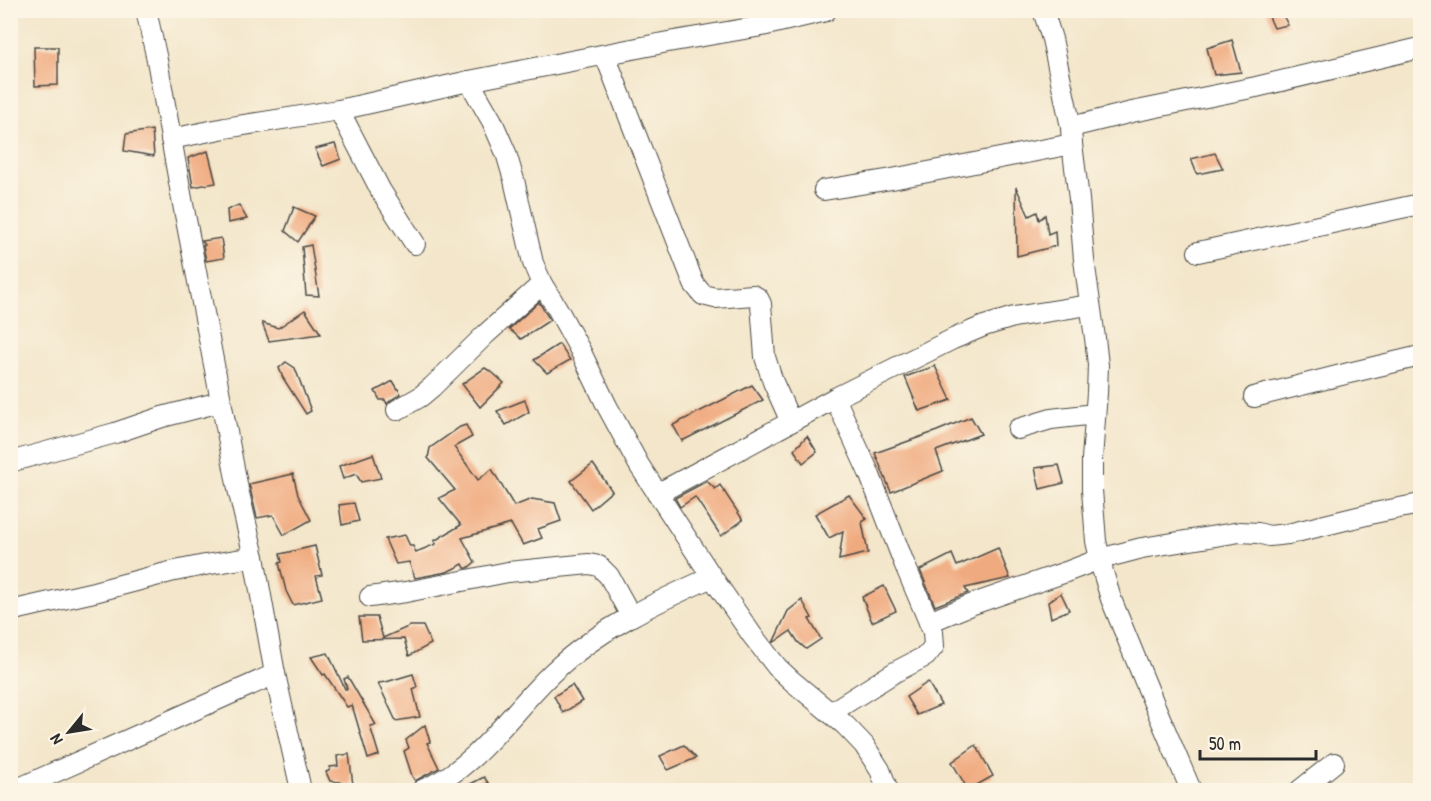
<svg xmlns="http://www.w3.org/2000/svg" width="1431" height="801" font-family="'Patrick Hand',sans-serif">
<rect width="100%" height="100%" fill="#fcf5e5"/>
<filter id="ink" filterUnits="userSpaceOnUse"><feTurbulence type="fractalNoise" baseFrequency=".0167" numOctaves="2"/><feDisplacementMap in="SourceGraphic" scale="12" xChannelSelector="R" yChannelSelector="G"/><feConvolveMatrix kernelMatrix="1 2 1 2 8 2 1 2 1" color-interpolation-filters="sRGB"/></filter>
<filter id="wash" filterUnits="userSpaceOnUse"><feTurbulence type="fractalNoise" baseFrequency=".008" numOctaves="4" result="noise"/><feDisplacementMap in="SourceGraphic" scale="24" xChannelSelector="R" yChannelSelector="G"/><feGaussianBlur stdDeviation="1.35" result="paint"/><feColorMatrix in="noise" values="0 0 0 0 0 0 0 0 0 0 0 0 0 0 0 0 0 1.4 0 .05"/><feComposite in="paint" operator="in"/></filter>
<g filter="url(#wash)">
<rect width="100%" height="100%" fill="#f3e6ca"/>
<g id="blocks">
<g fill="#f0aa7f">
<path d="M 1266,10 L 1280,10 L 1288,25 L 1274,28 Z"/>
<path d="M 1232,40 L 1241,72 L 1214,75 L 1207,48 Z"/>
<path d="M 34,47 L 58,47 L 58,85 L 35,86 Z"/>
<path d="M 152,130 L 154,156 L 124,151 L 126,134 Z"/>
<path d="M 335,144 L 341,159 L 323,166 L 315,149 Z"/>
<path d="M 208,151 L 216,183 L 193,187 L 188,158 Z"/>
<path d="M 1215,153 L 1223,169 L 1197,174 L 1191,159 Z"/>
<path d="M 1016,187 L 1029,216 L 1037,212 L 1039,220 L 1045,215 L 1048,234 L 1055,231 L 1056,246 L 1017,256 Z"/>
<path d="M 239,205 L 247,219 L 228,223 L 227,210 Z"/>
<path d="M 294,207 L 315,216 L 298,242 L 285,231 Z"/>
<path d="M 221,238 L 224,258 L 206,261 L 203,246 L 205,245 L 202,241 Z"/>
<path d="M 311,245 L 319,296 L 306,295 L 302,247 Z"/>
<path d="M 539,302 L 550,320 L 521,339 L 509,329 Z"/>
<path d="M 305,310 L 321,334 L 269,341 L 262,323 L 278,328 Z"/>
<path d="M 559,344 L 570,360 L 547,373 L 534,360 Z"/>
<path d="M 286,362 L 295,368 L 311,411 L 306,414 L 283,378 L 279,368 Z"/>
<path d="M 935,366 L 951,400 L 919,411 L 905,377 Z"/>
<path d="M 485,368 L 493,373 L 504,383 L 480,407 L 462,384 Z"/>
<path d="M 393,381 L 401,394 L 391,400 L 387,404 L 385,400 L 380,400 L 375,391 Z"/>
<path d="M 752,385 L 763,400 L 682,441 L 673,425 Z"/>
<path d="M 525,400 L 529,412 L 506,425 L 497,411 Z"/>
<path d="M 971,417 L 981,434 L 936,451 L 943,471 L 891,492 L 875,453 L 937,431 Z"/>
<path d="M 466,425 L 472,437 L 454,447 L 478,480 L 492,469 L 514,506 L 532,499 L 555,503 L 561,521 L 538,529 L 542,538 L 523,545 L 511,524 L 462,538 L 475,562 L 468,568 L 465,568 L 463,564 L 447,572 L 415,578 L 409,562 L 396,564 L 385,539 L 405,535 L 410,546 L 413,546 L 416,552 L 436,544 L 434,541 L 461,525 L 439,498 L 455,490 L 428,458 L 430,448 L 460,427 Z"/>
<path d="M 807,436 L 817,452 L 803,463 L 794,450 Z"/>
<path d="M 373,454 L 381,478 L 361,482 L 356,474 L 343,479 L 339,466 Z"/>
<path d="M 593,464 L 612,491 L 591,509 L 571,481 Z"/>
<path d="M 1059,465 L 1064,483 L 1040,489 L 1035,468 Z"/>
<path d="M 293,474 L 298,495 L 311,520 L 284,535 L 273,515 L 257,518 L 249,484 Z"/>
<path d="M 707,481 L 715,489 L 720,485 L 743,520 L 721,536 L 695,497 L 680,507 L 675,498 Z"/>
<path d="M 849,495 L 867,519 L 862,522 L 868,553 L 839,560 L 843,531 L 829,538 L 815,514 Z"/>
<path d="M 354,503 L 359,521 L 342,525 L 339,505 Z"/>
<path d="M 315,546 L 322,575 L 316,576 L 322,598 L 293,605 L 286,591 L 279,563 L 282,562 L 280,554 Z"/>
<path d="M 998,548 L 1010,578 L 965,588 L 968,593 L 935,606 L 920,570 L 952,554 L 957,566 Z"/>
<path d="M 884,586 L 896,611 L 872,622 L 862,597 Z"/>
<path d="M 1061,593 L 1069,610 L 1051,618 L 1048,602 Z"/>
<path d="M 802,600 L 812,618 L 809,619 L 821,639 L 806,649 L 798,642 L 791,631 L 773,643 L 788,611 Z"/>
<path d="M 359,617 L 377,617 L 383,638 L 410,626 L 423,626 L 431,644 L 409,656 L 404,639 L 362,640 Z"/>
<path d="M 328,653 L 345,689 L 347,689 L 344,679 L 348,677 L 376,725 L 370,726 L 379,755 L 368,759 L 352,705 L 347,707 L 325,674 L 323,675 L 311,657 Z"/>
<path d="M 413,674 L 417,687 L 413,689 L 420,717 L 396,721 L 378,683 L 386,682 Z"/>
<path d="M 928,682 L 941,705 L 917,715 L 906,697 Z"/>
<path d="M 572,685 L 582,701 L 563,713 L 554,696 Z"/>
<path d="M 425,725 L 430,742 L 427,743 L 439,768 L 415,781 L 412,776 L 404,751 L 409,748 L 406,740 Z"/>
<path d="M 684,745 L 696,758 L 668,770 L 660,756 Z"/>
<path d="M 976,745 L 993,776 L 968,790 L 952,762 Z"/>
<path d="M 349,754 L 353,785 L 342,786 L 340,782 L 330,781 L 326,772 L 330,770 L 330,767 L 338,766 L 337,756 Z"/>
<path d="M 484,777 L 493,790 L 459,790 Z"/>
</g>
</g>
</g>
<g filter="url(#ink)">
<use href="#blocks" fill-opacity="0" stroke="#494743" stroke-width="1.5"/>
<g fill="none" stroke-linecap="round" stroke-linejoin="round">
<defs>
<g id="minor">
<path d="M 146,10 L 157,60 L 182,199 L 238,489 L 254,557 L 275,674 L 301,790"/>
<path d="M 1043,10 L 1052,39 L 1071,127 L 1072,144 L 1079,199 L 1084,260 L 1095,338 L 1098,365 L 1097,393 L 1092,459 L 1092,490 L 1096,541 L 1103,572 L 1111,599 L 1155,706 L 1191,790"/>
<path d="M 605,55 L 694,284 L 703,295 L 715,298 L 753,295 L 758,298 L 761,304 L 765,357 L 773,382 L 791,422"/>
<path d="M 469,81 L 492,121 L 506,153 L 514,180 L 533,263 L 542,284 L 557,308 L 580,350 L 607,406 L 639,465 L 712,577 L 752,635 L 777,667 L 792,681 L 845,725 L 864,745 L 880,770 L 888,790"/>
<path d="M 339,110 L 381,191 L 415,244"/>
<path d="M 1071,127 L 1132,112 L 1256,87 L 1420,48"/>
<path d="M 171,139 L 225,128 L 339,110 L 469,81 L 668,42 L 762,26 L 826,11"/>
<path d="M 824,190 L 892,179 L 1072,144"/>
<path d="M 1198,252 L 1420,204"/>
<path d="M 1254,397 L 1349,373 L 1420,356"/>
<path d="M 397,410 L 420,397 L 432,387 L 486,334 L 542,284"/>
<path d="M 1018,429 L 1051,419 L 1095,414"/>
<path d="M 10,462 L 115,433 L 162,417 L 220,402"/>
<path d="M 657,494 L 835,398 L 953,339 L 984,326 L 1014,317 L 1089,305"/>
<path d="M 370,597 L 406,592 L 508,572 L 589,564 L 599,566 L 609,576 L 631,616"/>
<path d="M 10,611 L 94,592 L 170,572 L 205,565 L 254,557"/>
<path d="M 929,622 L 973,604 L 1066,572 L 1100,559 L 1142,548 L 1240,532 L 1258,533 L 1269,536 L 1288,534 L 1374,513 L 1420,504"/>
<path d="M 830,713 L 895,672 L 926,656 L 934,646 L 933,632 L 929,622 L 904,563 L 869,473 L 835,398"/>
<path d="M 15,790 L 275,674"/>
<path d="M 422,790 C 478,768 511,711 554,671 C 599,629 656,602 712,577"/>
<path d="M 1300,790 L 1334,763"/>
</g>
</defs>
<use href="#minor" stroke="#494743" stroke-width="22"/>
<use href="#minor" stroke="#fff" stroke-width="20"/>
</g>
</g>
<rect width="1431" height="801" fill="none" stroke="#fcf5e5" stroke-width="36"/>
<g transform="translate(69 732) rotate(240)" stroke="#fcf5e5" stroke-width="4.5" paint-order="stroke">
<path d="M0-4.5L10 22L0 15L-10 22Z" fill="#2b2b2b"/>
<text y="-9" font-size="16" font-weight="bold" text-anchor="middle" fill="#2b2b2b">N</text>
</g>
<path d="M1200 750v9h116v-9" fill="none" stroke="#2b2b2b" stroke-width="3"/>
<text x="1209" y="750" font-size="18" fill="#2b2b2b" stroke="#fcf5e5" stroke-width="4.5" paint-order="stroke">50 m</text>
</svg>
